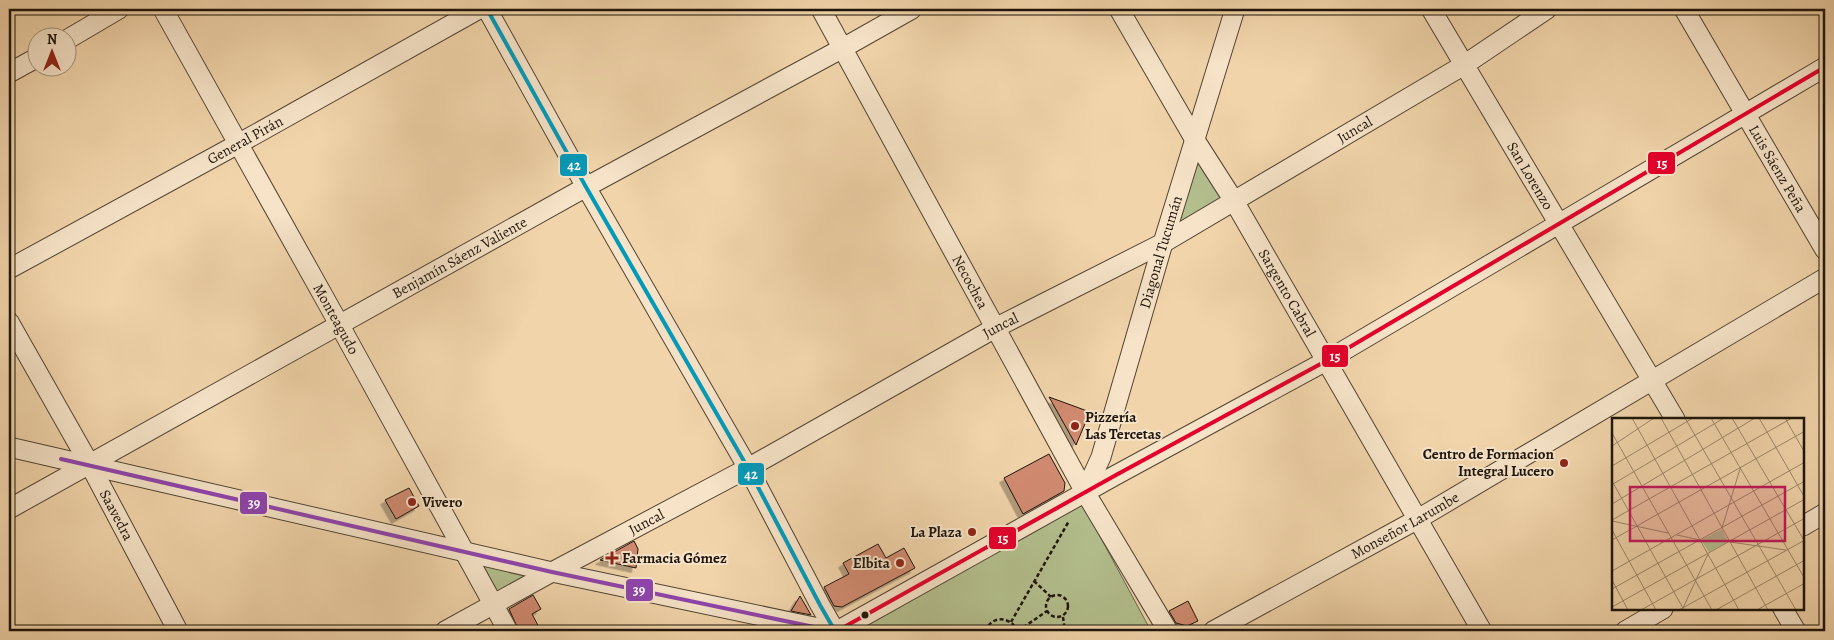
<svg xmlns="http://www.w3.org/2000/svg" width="1834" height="640" font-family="Alegreya,serif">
<defs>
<filter id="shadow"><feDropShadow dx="-4.5" dy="4.5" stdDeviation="0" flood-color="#0004"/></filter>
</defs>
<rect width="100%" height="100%" fill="#f1d4aa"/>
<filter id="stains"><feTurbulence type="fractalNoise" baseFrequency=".004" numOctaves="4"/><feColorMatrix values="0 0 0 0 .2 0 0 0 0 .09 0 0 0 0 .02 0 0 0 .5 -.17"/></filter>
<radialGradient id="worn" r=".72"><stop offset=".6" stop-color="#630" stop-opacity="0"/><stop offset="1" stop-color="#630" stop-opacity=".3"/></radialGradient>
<g fill="#b3be8d" stroke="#68694c">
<path d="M 1195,140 L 1234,201 L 1163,243 Z"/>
<path d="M 1082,503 L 1151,631 L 849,631 Z"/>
<path d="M 464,552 L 552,572 L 493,605 Z"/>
</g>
<g fill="#d08a70" stroke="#1d140b" filter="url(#shadow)">
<path d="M 1049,397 L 1090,412 L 1076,445 Z"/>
<path d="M 1049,454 L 1065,483 L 1064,491 L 1023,514 L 1004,478 Z"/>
<path d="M 409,488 L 419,506 L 396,519 L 385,500 Z"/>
<path d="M 634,541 L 638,549 L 636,568 L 600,560 Z"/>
<path d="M 878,544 L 886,558 L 904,548 L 915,568 L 842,607 L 834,606 L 824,587 L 849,574 L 843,563 Z"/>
<path d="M 533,595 L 541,609 L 532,614 L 541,631 L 519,631 L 509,609 Z"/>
<path d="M 800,596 L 811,615 L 791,611 Z"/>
<path d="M 1188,601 L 1198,621 L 1187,626 L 1176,623 L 1169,611 Z"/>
</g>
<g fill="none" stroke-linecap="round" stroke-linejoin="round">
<defs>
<g id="minor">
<path id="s1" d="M 163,9 L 339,324 L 508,631"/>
<path d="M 487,9 L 586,187 L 748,468 L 820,605 L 835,631"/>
<path id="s2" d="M 821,9 L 1085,492 L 1168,631"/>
<path id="s3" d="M 1119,9 L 1195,140 L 1234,201 L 1482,631"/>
<path id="s4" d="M 1431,9 L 1675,419"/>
<path id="s5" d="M 1684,9 L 1825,250"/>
<path d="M 68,39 L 119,9"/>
<path d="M 9,73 L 38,57"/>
<path id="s6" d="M 9,269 L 238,144 L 479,9"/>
<path id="s7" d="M 9,322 L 90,465 L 178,631"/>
<path d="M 9,447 L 552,572 L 833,631"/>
<path id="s8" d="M 1085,492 L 1101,457 L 1163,243 L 1235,9"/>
<path id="s9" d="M 9,509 L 586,187 L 843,48 L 912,9"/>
<path d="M 1803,526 L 1825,513"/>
<path d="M 1783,609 L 1796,631"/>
<path id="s10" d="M 445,631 L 552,572 L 748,468 L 995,328 L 1163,243 L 1464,65 L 1547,9"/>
<path d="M 837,631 L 1116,475 L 1326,361 L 1825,67"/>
<path id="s11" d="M 1213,631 L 1418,519 L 1825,278"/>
<path d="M 1625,631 L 1663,609"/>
</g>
</defs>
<use href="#minor" stroke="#524433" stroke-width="21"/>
<g stroke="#1d140b" stroke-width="2.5" stroke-dasharray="4 2.5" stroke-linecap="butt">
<path d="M 1034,581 L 1051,597"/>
<circle cx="1057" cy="606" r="11"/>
<path d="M 1063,617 L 1065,631"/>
<path d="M 1011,622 L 1069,521"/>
<path d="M 985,631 C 992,615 1010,616 1018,631"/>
<path d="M 1018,631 L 1047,611"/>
</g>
<use href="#minor" stroke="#f6e3c8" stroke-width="19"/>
<defs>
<path id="bus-1" d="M 487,9 L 586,187 L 748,468 L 820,605 L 835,631"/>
<path id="bus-2" d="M 61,459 L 552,572 L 833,631"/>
<path id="bus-3" d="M 837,631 L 1116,475 L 1326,361 L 1825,67"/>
</defs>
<use href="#bus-1" stroke="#f6e3c8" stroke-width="8"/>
<use href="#bus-2" stroke="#f6e3c8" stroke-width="8"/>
<use href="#bus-3" stroke="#f6e3c8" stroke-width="8"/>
<use href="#bus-1" stroke="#039aba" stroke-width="4"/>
<use href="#bus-2" stroke="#8e44ad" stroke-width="4"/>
<use href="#bus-3" stroke="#e4002b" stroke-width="4"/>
</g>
<g fill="#8f2418" stroke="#f6e3c8" stroke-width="2">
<circle cx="1075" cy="426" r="5"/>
<circle cx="1564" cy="463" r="5"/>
<circle cx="412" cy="502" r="5"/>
<circle cx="972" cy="532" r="5"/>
<path d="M609.5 550.5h5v5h5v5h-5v5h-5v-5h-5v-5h5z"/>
<circle cx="900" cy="563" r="5"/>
</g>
<circle fill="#1d140b" stroke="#f6e3c8" stroke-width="2" cx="865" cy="615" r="4.5"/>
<g text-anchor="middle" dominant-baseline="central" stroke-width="4" stroke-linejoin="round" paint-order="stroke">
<g font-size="15" fill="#1d140b" stroke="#f6e3c8">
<text stroke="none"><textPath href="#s10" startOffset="1039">Juncal</textPath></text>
<text stroke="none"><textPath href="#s6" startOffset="269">General Pirán</textPath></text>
<text stroke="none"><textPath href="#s5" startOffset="185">Luis Sáenz Peña</textPath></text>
<text stroke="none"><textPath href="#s4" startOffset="194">San Lorenzo</textPath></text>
<text stroke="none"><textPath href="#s8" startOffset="252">Diagonal Tucumán</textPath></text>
<text stroke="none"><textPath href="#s9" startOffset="516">Benjamín Sáenz Valiente</textPath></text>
<text stroke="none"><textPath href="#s2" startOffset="311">Necochea</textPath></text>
<text stroke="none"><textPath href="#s3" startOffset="330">Sargento Cabral</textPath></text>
<text stroke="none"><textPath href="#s1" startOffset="355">Monteagudo</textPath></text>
<text stroke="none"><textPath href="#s10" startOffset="634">Juncal</textPath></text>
<text stroke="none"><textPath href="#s7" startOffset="221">Saavedra</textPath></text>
<text stroke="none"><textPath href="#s10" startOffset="229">Juncal</textPath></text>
<text stroke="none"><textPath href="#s11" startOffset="219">Monseñor Larumbe</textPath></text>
</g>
<g font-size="15" font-weight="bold" fill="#1d140b" stroke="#f6e3c8" text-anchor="start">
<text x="1085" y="417">Pizzería<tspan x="1085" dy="17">Las Tercetas</tspan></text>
<text x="1554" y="454" text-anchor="end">Centro de Formacion<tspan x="1554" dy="17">Integral Lucero</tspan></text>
<text x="422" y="502">Vivero</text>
<text x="962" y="532" text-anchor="end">La Plaza</text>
<text x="622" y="558">Farmacia Gómez</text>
<text x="890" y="563" text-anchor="end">Elbita</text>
</g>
</g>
<g transform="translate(1612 418)">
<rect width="192" height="192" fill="#f1d4aa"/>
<path d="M 110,111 L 116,124 L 97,134 L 89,122 Z" fill="#b3be8d"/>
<path fill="none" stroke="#9c876a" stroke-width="1" d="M 20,0 L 127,192M 49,0 L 156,192M 73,0 L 184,192M 99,0 L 193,161M 120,0 L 193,124M 147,0 L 193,80M 173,0 L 193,35M 0,15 L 100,192M 0,28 L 42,0M 0,48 L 81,0M 0,63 L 72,192M 1,66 L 112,0M 0,86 L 143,0M 0,102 L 180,0M 0,103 L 56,115M 110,110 L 128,51M 0,112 L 44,192M 65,117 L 88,122M 0,122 L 193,13M 118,124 L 174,132M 0,153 L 193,44M 0,162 L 16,192M 0,171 L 193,63M 0,189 L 193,81M 71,190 L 96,136M 29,192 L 193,100M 67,192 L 193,122M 104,192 L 193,142M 145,192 L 193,165"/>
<path fill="#c2185b" fill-opacity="0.15" stroke="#c2185b" stroke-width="2.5" d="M 18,69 L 173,69 L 173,123 L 18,123 Z"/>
<rect width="192" height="192" fill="none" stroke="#1d140b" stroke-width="2.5"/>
</g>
<g stroke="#f6e3c8" stroke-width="2">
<rect x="1647" y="151" width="29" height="24" rx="5" fill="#e4002b"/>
<rect x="559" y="153" width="29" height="24" rx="5" fill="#039aba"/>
<rect x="1321" y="344" width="28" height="24" rx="5" fill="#e4002b"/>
<rect x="737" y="462" width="28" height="24" rx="5" fill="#039aba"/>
<rect x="239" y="491" width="29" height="24" rx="5" fill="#8e44ad"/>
<rect x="988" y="526" width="29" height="24" rx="5" fill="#e4002b"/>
<rect x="625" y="578" width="29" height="24" rx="5" fill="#8e44ad"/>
</g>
<g font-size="14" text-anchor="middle" font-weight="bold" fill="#fff">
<text x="1662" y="168">15</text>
<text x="574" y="170">42</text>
<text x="1335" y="361">15</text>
<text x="751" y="479">42</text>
<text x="254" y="508">39</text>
<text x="1003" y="543">15</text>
<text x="639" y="595">39</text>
</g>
<rect width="1834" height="640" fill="none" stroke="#f1d4aa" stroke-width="30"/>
<rect x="10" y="10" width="1814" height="620" fill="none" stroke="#1d140b" stroke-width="2.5"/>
<rect x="15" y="15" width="1804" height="610" fill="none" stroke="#1d140b"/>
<g transform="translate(52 52)"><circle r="24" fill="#f6e3c8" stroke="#9f907c"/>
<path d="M0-4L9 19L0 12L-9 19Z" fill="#8f2418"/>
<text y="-8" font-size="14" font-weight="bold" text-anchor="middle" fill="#1d140b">N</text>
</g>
<rect width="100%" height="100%" filter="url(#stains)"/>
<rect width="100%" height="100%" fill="url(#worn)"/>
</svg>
